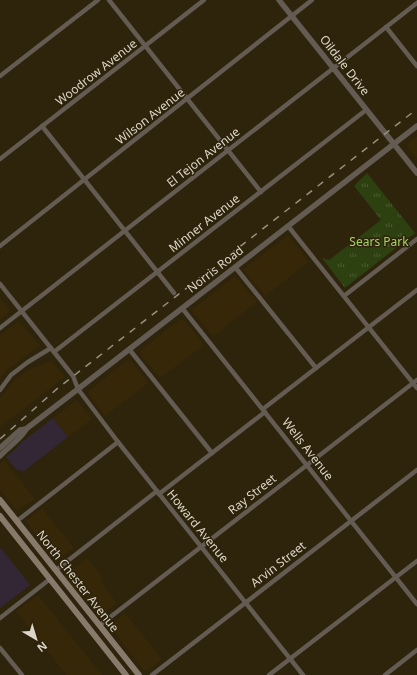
<svg xmlns="http://www.w3.org/2000/svg" width="417" height="675" font-family="'Noto Sans',sans-serif">
<defs>
<pattern id="park-tufts" width="24" height="20" patternUnits="userSpaceOnUse"><rect width="24" height="20" fill="#2d4010"/><path d="M3 7l-1-3M5 7V3M7 7l1-3M15 17l-1-3M17 17v-4M19 17l1-3" fill="none" stroke="#4b5b31"/></pattern>
</defs>
<rect width="100%" height="100%" fill="#2e230b"/>
<g fill="#352707">
<path d="M 417,136 L 417,159 L 407,146 L 408,144 Z"/>
<path d="M 288,235 L 309,262 L 265,296 L 243,269 Z"/>
<path d="M 235,276 L 257,302 L 213,337 L 191,310 Z"/>
<path d="M 0,297 L 10,311 L 0,320 Z"/>
<path d="M 179,320 L 184,320 L 204,345 L 160,378 L 141,355 L 141,350 Z"/>
<path d="M 17,322 L 19,322 L 40,345 L 6,371 L 0,378 L 0,335 Z"/>
<path d="M 50,361 L 52,361 L 65,377 L 0,427 L 0,398 L 9,386 L 28,370 Z"/>
<path d="M 126,361 L 131,361 L 148,383 L 105,416 L 89,395 L 89,391 Z"/>
<path d="M 76,401 L 78,402 L 92,419 L 68,437 L 53,418 Z"/>
<path d="M 4,460 L 35,499 L 18,510 L 16,510 L 0,490 L 0,464 Z"/>
<path d="M 42,508 L 74,548 L 57,560 L 55,559 L 27,523 L 27,520 Z"/>
<path d="M 87,558 L 103,578 L 100,581 L 117,603 L 101,615 L 99,614 L 82,594 L 78,597 L 62,577 Z"/>
<path d="M 37,596 L 39,596 L 50,610 L 102,675 L 66,675 L 16,611 Z"/>
<path d="M 125,613 L 162,659 L 148,670 L 143,670 L 110,627 L 110,625 Z"/>
</g>
<g fill="#332735">
<path d="M 53,418 L 68,437 L 24,471 L 17,470 L 6,457 L 17,448 L 21,443 Z"/>
<path d="M 0,547 L 30,585 L 0,608 Z"/>
</g>
<path fill="url(#park-tufts)" d="M 367,173 L 415,233 L 345,288 L 322,258 L 329,260 L 381,220 L 354,186 Z"/>
<g fill="none" stroke-linecap="round" stroke-linejoin="round">
<g stroke="#645b52" stroke-width="4.5">
<path d="M 109,0 L 261,192"/>
<path d="M 386,27 L 417,66"/>
<path d="M 0,76 L 98,0"/>
<path d="M 42,126 L 174,293"/>
<path d="M 0,159 L 204,0"/>
<path d="M 288,226 L 417,388"/>
<path d="M 0,246 L 312,0"/>
<path d="M 235,267 L 316,368"/>
<path d="M 0,284 L 73,376 L 78,389 L 118,442 L 303,675"/>
<path d="M 344,296 L 417,239"/>
<path d="M 182,308 L 417,604"/>
<path d="M 0,328 L 417,3"/>
<path d="M 129,349 L 212,453"/>
<path d="M 54,352 L 366,110"/>
<path d="M 0,390 L 11,375 L 28,362 L 51,348"/>
<path d="M 263,409 L 417,290"/>
<path d="M 159,494 L 265,412"/>
<path d="M 17,521 L 118,442"/>
<path d="M 56,570 L 157,491"/>
<path d="M 0,618 L 50,579"/>
<path d="M 100,625 L 417,380"/>
<path d="M 0,648 L 22,675"/>
<path d="M 152,675 L 417,470"/>
<path d="M 269,675 L 417,561"/>
<path d="M 385,675 L 417,650"/>
</g>
<g stroke="#645b52" stroke-width="5.5">
<path d="M 279,0 L 417,173"/>
<path d="M 0,448 L 20,430 L 26,429 L 78,389 L 417,126"/>
<path d="M 0,456 C 7,448 24,436 26,429"/>
</g>
<g stroke="#877a6b" stroke-width="6">
<path d="M 0,500 L 139,675"/>
<path d="M 0,516 L 126,675"/>
</g>
<path stroke="#99917f" stroke-width="1.5" stroke-dasharray="7 7" stroke-linecap="butt" d="M 0,439 L 58,388 L 417,109"/>
</g>
<g text-anchor="middle" dominant-baseline="central" stroke-width="3" stroke-linejoin="round" paint-order="stroke">
<g font-size="12" fill="#ddd6c8" stroke="#2e230b">
<text transform="translate(345 65) rotate(52)">Oildale Drive</text>
<text transform="translate(96 72) rotate(-38)">Woodrow Avenue</text>
<text transform="translate(150 116) rotate(-38)">Wilson Avenue</text>
<text transform="translate(203 157) rotate(-38)">El Tejon Avenue</text>
<text transform="translate(204 223) rotate(-38)">Minner Avenue</text>
<text transform="translate(215 269) rotate(-38)">Norris Road</text>
<text transform="translate(308 449) rotate(52)">Wells Avenue</text>
<text transform="translate(252 494) rotate(-38)">Ray Street</text>
<text transform="translate(198 526) rotate(51)">Howard Avenue</text>
<text transform="translate(278 564) rotate(-38)">Arvin Street</text>
<text transform="translate(78 581) rotate(52)">North Chester Avenue</text>
</g>
<g font-size="12" fill="#a5d566" stroke="#2e230b">
<text x="379" y="241">Sears Park</text>
</g>
</g>
<g transform="translate(36 639) rotate(142)" stroke="#2e230b" stroke-width="3" paint-order="stroke">
<path d="M0-3L7 15L0 10L-7 15Z" fill="#ddd6c8"/>
<text y="-6" font-size="11" font-weight="bold" text-anchor="middle" fill="#ddd6c8">N</text>
</g>
</svg>
